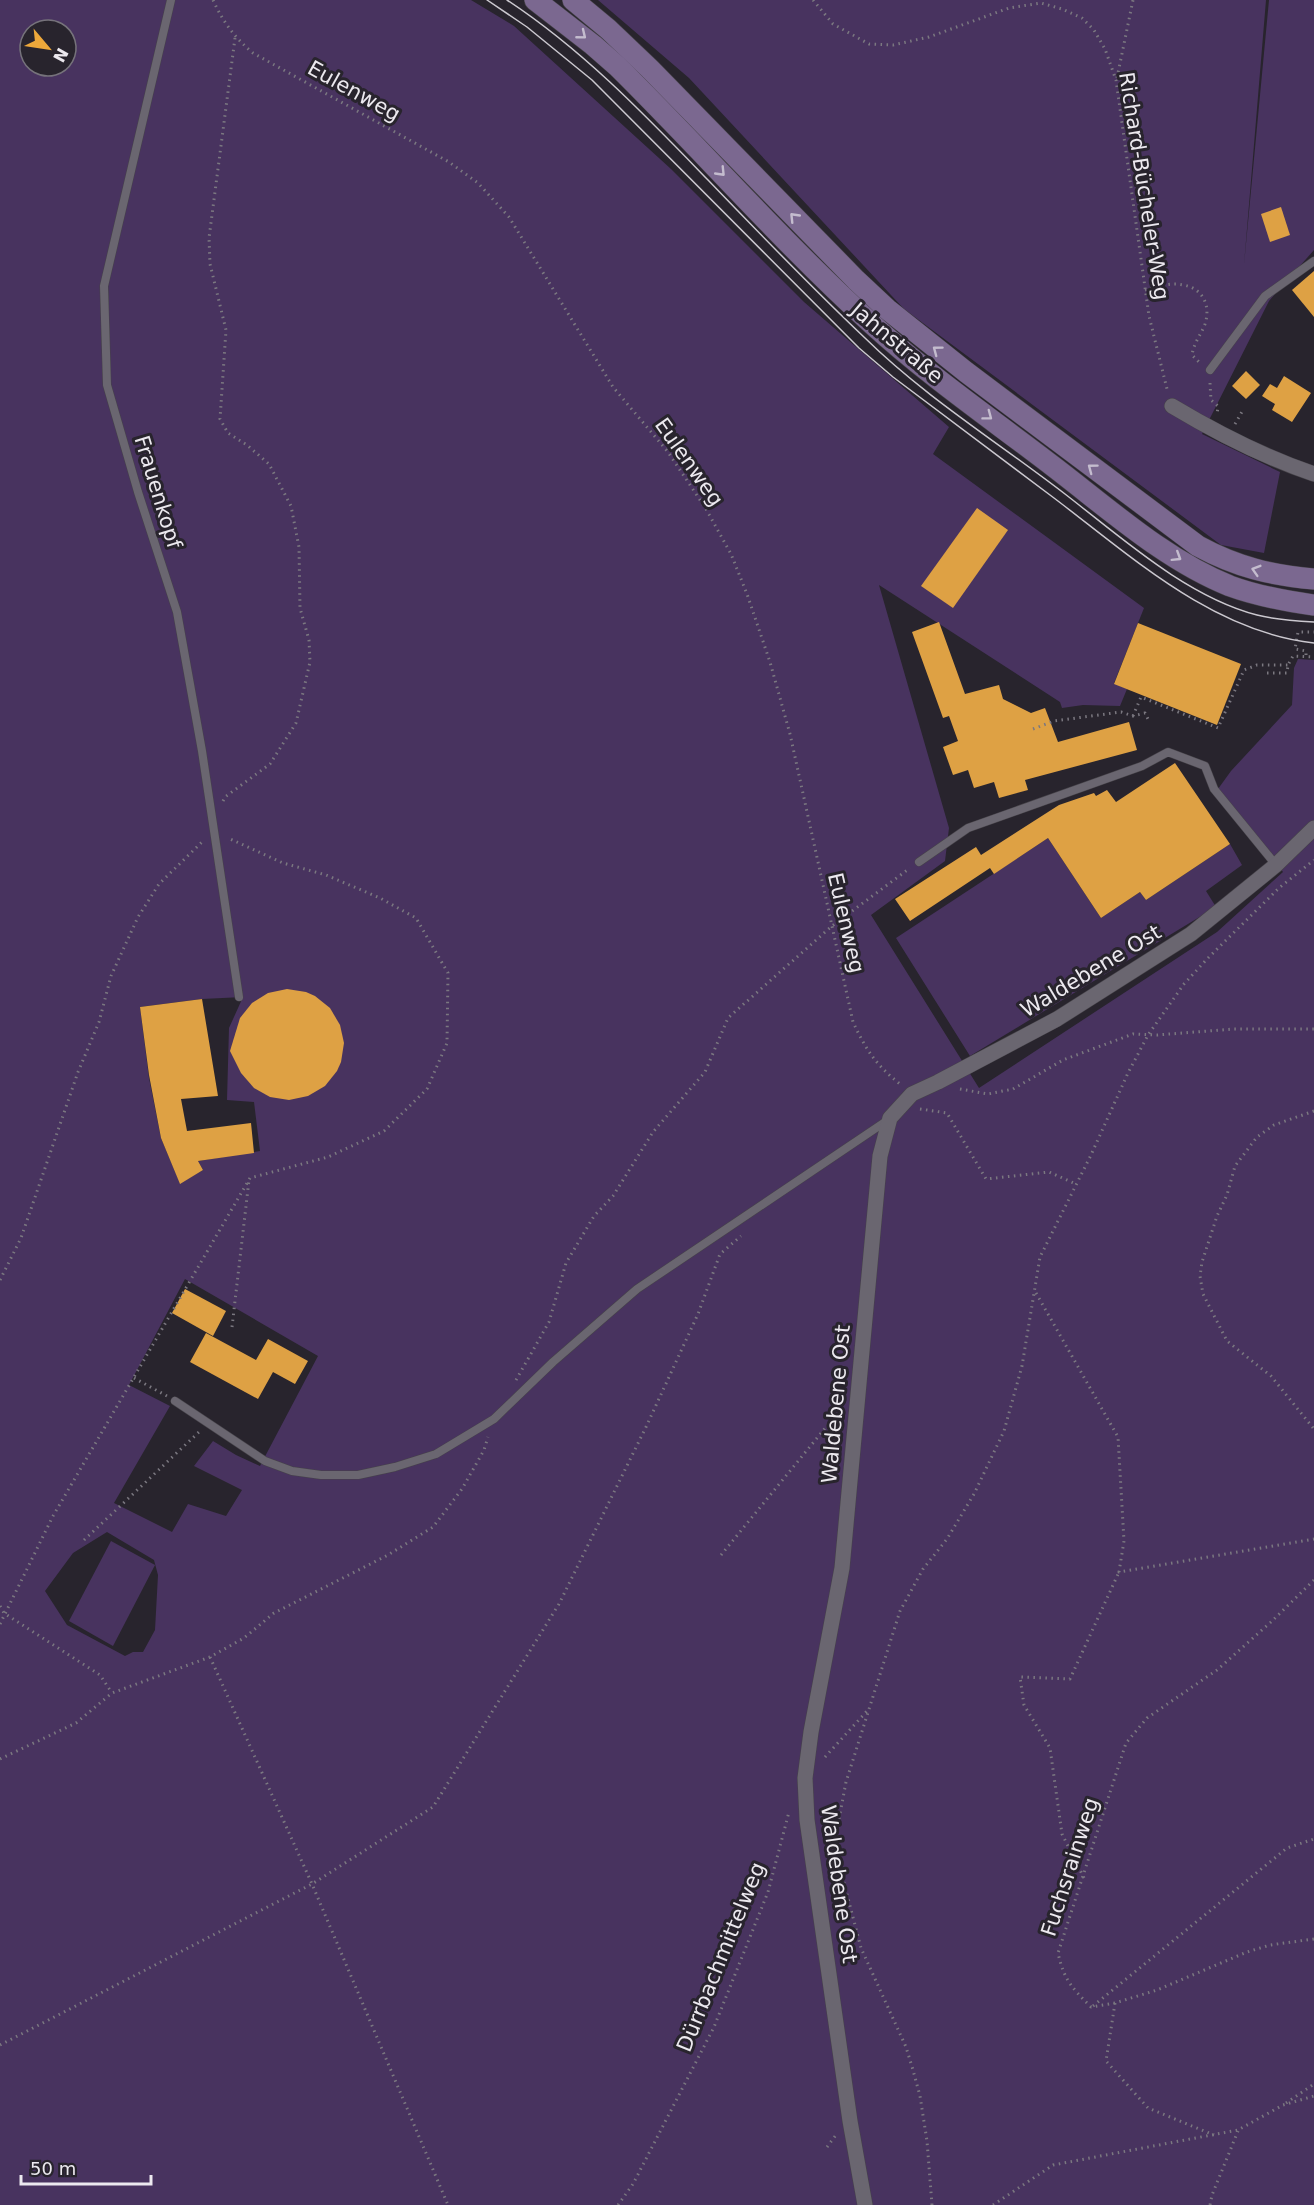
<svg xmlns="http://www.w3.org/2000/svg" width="1314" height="2205" font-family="'DejaVu Sans',sans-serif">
<rect width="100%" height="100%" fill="#28242d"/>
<g fill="#48335f" fill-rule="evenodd">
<path d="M 0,0 L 471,0 L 514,26 L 671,169 L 804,302 L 949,427 L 933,454 L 1144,608 L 1114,683 L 1127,689 L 1120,706 L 1083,705 L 1062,708 L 1060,702 L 879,585 L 949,828 L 945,861 L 871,915 L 979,1088 L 1217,932 L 1283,872 L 1218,789 L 1231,771 L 1292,705 L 1294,668 L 1298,659 L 1314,660 L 1314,2205 L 0,2205 ZM 30,30 L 66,30 L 66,66 L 30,66 ZM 243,997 L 229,1028 L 227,1100 L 254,1102 L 260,1151 L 198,1161 L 203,1170 L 180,1183 L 161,1138 L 149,1078 L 140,1007 L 202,999 ZM 185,1279 L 318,1356 L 260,1466 L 236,1455 L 213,1441 L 194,1466 L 242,1490 L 226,1516 L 188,1504 L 172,1532 L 114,1503 L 170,1406 L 129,1385 ZM 107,1532 L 154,1560 L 158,1575 L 155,1630 L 143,1652 L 133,1652 L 125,1656 L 67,1625 L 45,1591 L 73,1553 Z"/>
<path d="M 598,0 L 1266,0 L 1244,265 L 1269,0 L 1314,0 L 1314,250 L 1269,301 L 1202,434 L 1280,472 L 1264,553 L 1221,545 L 904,309 L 689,78 Z"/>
<path d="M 1048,838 L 1101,918 L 1140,892 L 1146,900 L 1230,844 L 1242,865 L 1206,891 L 1216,907 L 970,1056 L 896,938 Z"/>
<path d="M 111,1541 L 155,1565 L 113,1646 L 69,1621 Z"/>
</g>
<g fill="#dea144">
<path d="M 1281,207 L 1290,235 L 1270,242 L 1261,214 Z"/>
<path d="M 1314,271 L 1314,317 L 1292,290 Z"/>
<path d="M 1246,371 L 1260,385 L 1246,399 L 1232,386 Z"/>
<path d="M 1284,376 L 1311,393 L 1292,422 L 1272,410 L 1275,404 L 1262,396 L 1270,384 L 1277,388 Z"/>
<path d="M 977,508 L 1008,530 L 953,608 L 921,586 Z"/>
<path d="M 939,622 L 965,694 L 999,685 L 1003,699 L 1031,713 L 1045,708 L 1058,742 L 1129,722 L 1137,750 L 1025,780 L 1028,790 L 999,798 L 994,782 L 974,788 L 968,770 L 953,775 L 943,747 L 958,741 L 949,716 L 943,718 L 912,632 Z"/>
<path d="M 1138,623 L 1241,664 L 1217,725 L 1114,684 Z"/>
<path d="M 1175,763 L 1230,844 L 1146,900 L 1140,892 L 1101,918 L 1048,838 L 994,874 L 990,868 L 910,921 L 895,899 L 976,847 L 981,855 L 1059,805 L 1094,793 L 1096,796 L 1107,790 L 1116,802 Z"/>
<path d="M 287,989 L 306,992 L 315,996 L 330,1008 L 340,1025 L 344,1043 L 341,1062 L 337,1071 L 325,1086 L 308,1096 L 289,1100 L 270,1097 L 254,1088 L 241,1073 L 230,1051 L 240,1018 L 252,1003 L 268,993 Z"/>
<path d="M 202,999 L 218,1096 L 181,1099 L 187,1131 L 251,1123 L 254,1153 L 198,1161 L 203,1170 L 180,1184 L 161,1138 L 149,1075 L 140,1007 Z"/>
<path d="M 185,1289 L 226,1311 L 213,1336 L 172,1313 Z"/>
<path d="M 206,1333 L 256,1360 L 268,1339 L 308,1361 L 295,1384 L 273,1372 L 258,1399 L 190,1362 Z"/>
</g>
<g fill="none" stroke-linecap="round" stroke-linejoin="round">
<defs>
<g id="lane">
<path d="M 171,0 L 104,286 L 107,385 L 138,492 L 177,612 L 202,751 L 239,997"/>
<path d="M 1210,370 L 1265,296 L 1314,261"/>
<path d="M 919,862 L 968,828 L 1142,766 L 1168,752 L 1205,766 L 1214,789 L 1276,865"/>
<path d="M 175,1401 L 265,1461 L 292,1471 L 321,1475 L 358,1475 L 395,1467 L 436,1454 L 494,1419 L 553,1362 L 637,1289 L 888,1120"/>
</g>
<g id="street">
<path d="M 1172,406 C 1217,433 1264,457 1314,474"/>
<path d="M 865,2205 L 850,2121 L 807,1820 L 805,1778 L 811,1732 L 842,1568 L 880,1156 L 890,1118 L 912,1094 L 938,1082 L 1057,1019 L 1191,934 L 1276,865 L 1314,828"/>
</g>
<g id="secondary">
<path d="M 535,0 L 593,45 L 617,66 C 703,151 783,243 872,324 C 929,376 993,420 1054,467 C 1109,509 1165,560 1230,586 C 1257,596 1285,601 1314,605"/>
<path d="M 573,0 L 608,29 L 650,69 L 856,280 L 887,309 L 966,372 L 1198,546 C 1237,567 1270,575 1314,579"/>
</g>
</defs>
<use href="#lane" stroke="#464349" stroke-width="9"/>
<use href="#street" stroke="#464349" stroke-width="16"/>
<use href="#secondary" stroke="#464349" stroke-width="22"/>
<g stroke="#7b7880" stroke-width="3" stroke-dasharray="1.5 4.5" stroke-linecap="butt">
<path d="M 213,0 C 223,22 235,38 253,53 L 449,162 L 478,183 L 509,217 L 613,387 L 668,452 L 706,509 L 731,554 L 747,594 L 770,662 L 790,734 L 853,1022 C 866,1050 876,1065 900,1084"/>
<path d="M 813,0 L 833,24 L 869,44 L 893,45 L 929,37 L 1009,8 L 1041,3 L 1062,9 L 1082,18 L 1094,30 L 1105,49 L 1116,80 L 1149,316 L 1168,393"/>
<path d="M 1117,78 L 1133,0"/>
<path d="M 1145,290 C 1157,287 1171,282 1183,285 C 1203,288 1211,306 1205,324 C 1201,335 1194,342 1192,355 L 1200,363"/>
<path d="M 1210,383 L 1211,400 L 1218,406 L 1217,415"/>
<path d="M 1235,424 L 1243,410"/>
<path d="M 1306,655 L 1306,651 L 1295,649 L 1298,632 L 1314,632"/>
<path d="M 1267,673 L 1287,673 L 1288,665 L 1293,656 L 1314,657"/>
<path d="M 1133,716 L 1141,697 L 1218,728 L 1244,670 L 1257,665 L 1288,665"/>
<path d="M 1033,729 L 1054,721 L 1121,712 L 1133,716 L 1145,713 L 1149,721"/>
<path d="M 223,801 L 225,797 L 270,764 L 296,723 L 310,662 L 309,640 L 300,608 L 299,547 L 291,506 L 269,464 L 247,445 L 228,433 L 220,419 L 226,330 L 210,264 L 209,238 L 235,38"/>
<path d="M 960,1089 L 988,1094 L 1013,1089 L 1063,1060 L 1133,1034 L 1157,1035 L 1234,1029 L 1314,1029"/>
<path d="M 920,1109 L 947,1113 L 986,1179 L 1049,1172 L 1076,1184"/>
<path d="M 1314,1111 L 1274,1125 L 1257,1137 L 1235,1166 L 1227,1195 L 1217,1216 L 1202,1262 L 1200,1276 L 1203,1294 L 1227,1341 L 1271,1376 L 1314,1429"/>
<path d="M 0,1280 L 21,1238 L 78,1072 L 99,1022 L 111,976 L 138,917 L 159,884 L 203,841"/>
<path d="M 1036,1293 L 1118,1437 L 1124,1541 L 1119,1572 L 1314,1539"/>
<path d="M 232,1327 L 249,1180"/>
<path d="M 134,1378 L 167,1396"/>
<path d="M 516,1380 L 549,1322 L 566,1263 L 594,1216 L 613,1196 L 653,1132 L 705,1072 L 728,1018 L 832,926 L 910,868"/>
<path d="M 84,1540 L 199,1432"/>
<path d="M 721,1555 L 840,1410"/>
<path d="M 1314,1580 L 1271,1622 L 1217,1670 L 1147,1718 L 1126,1743 L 1058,1953 C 1064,1980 1072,1988 1091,2007 L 1115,2003 L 1157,1990 L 1247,1952 L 1270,1945 L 1314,1939"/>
<path d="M 0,1606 L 4,1613 L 100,1675 L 112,1693"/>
<path d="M 0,1624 L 53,1516 L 250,1178 L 328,1157 L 384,1131 L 427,1089 L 447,1043 L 448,973 L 416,918 L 380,898 L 326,875 L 283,863 L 228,838"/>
<path d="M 210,1657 L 312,1884 L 448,2205"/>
<path d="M 825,1757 L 867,1711"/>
<path d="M 0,1759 L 76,1723 L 112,1693 L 210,1657 L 244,1638 L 274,1613 L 388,1555 L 433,1527 L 462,1489 L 484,1450 L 488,1437"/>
<path d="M 832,1871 L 836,1858"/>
<path d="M 1084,1878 L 1062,1834 L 1050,1748 L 1024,1705 L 1020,1677 L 1070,1679 L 1119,1572"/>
<path d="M 1115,2003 L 1106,2061 L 1148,2108 L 1214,2135"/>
<path d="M 1093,2006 L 1287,1848 L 1314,1839"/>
<path d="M 0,2045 L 312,1884 L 433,1807 L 559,1604 L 646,1427 L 698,1314 L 720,1254 L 741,1236"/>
<path d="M 1286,2103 L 1314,2084"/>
<path d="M 827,2147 L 836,2135"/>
<path d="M 618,2205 L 633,2184 L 714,2027 L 768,1892 L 789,1812"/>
<path d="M 932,2205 L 927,2141 L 920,2096 L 913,2070 L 906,2047 L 861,1948 L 837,1856 L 836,1835 L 846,1782 L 900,1611 L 923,1569 L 947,1539 L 974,1494 L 1004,1431 L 1022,1366 L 1040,1257 L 1091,1155 L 1128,1073 L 1148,1035 L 1184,984 L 1208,958 L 1279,888 L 1314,860"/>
<path d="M 993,2205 L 1053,2165 L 1238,2130 L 1283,2105 L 1314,2096"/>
<path d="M 1210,2205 L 1212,2195 L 1238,2131"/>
</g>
<use href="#lane" stroke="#6a6670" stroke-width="8"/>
<use href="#street" stroke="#6a6670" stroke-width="15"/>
<use href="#secondary" stroke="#7b6890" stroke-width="21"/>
<g stroke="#cbc8cf" stroke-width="1.5">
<path d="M 487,0 L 527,27 L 592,80 L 859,348 L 893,377 C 947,418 1001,458 1054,498 C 1132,557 1213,632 1314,643"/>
<path d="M 507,0 C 583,50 645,115 708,180 C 759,233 811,287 865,338 C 925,397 999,443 1065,494 C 1122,538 1187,597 1257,615 C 1276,620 1295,621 1314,622"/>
</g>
</g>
<defs><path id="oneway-chevron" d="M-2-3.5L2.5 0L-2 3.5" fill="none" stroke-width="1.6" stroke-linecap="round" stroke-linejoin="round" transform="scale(1.5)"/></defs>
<g stroke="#c4bcce">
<use href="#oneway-chevron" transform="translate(582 35) rotate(39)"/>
<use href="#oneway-chevron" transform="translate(721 172) rotate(46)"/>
<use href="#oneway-chevron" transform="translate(794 217) rotate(-134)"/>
<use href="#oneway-chevron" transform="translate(937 350) rotate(-143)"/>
<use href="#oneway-chevron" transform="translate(988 416) rotate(37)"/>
<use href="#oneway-chevron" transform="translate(1092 468) rotate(-143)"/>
<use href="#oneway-chevron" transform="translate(1177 557) rotate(32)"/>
<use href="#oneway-chevron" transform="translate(1256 570) rotate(-163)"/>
</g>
<g text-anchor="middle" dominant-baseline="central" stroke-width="6" stroke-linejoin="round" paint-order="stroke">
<g font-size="21" fill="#ece9ef" stroke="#28242d">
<text transform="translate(354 91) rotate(29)">Eulenweg</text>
<text transform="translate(1144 186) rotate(81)">Richard-Bücheler-Weg</text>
<text transform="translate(897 343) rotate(40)">Jahnstraße</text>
<text transform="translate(689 462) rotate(55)">Eulenweg</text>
<text transform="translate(158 492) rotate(73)">Frauenkopf</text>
<text transform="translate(846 923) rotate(77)">Eulenweg</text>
<text transform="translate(1091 971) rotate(-31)">Waldebene Ost</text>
<text transform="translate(836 1404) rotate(-85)">Waldebene Ost</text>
<text transform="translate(1070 1867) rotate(-72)">Fuchsrainweg</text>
<text transform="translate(839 1884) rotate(82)">Waldebene Ost</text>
<text transform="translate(721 1957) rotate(-68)">Dürrbachmittelweg</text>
</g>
</g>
<g transform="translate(48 48) rotate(119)"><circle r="28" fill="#28242d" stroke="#76737b" stroke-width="1.5"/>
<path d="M0-4.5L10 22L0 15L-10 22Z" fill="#eda83b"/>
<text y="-9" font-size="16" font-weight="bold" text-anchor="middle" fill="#ece9ef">N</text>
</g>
<path d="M21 2175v9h130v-9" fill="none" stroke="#ece9ef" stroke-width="3"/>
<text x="30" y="2175" font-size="18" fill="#ece9ef" stroke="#28242d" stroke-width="4.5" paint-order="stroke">50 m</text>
</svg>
